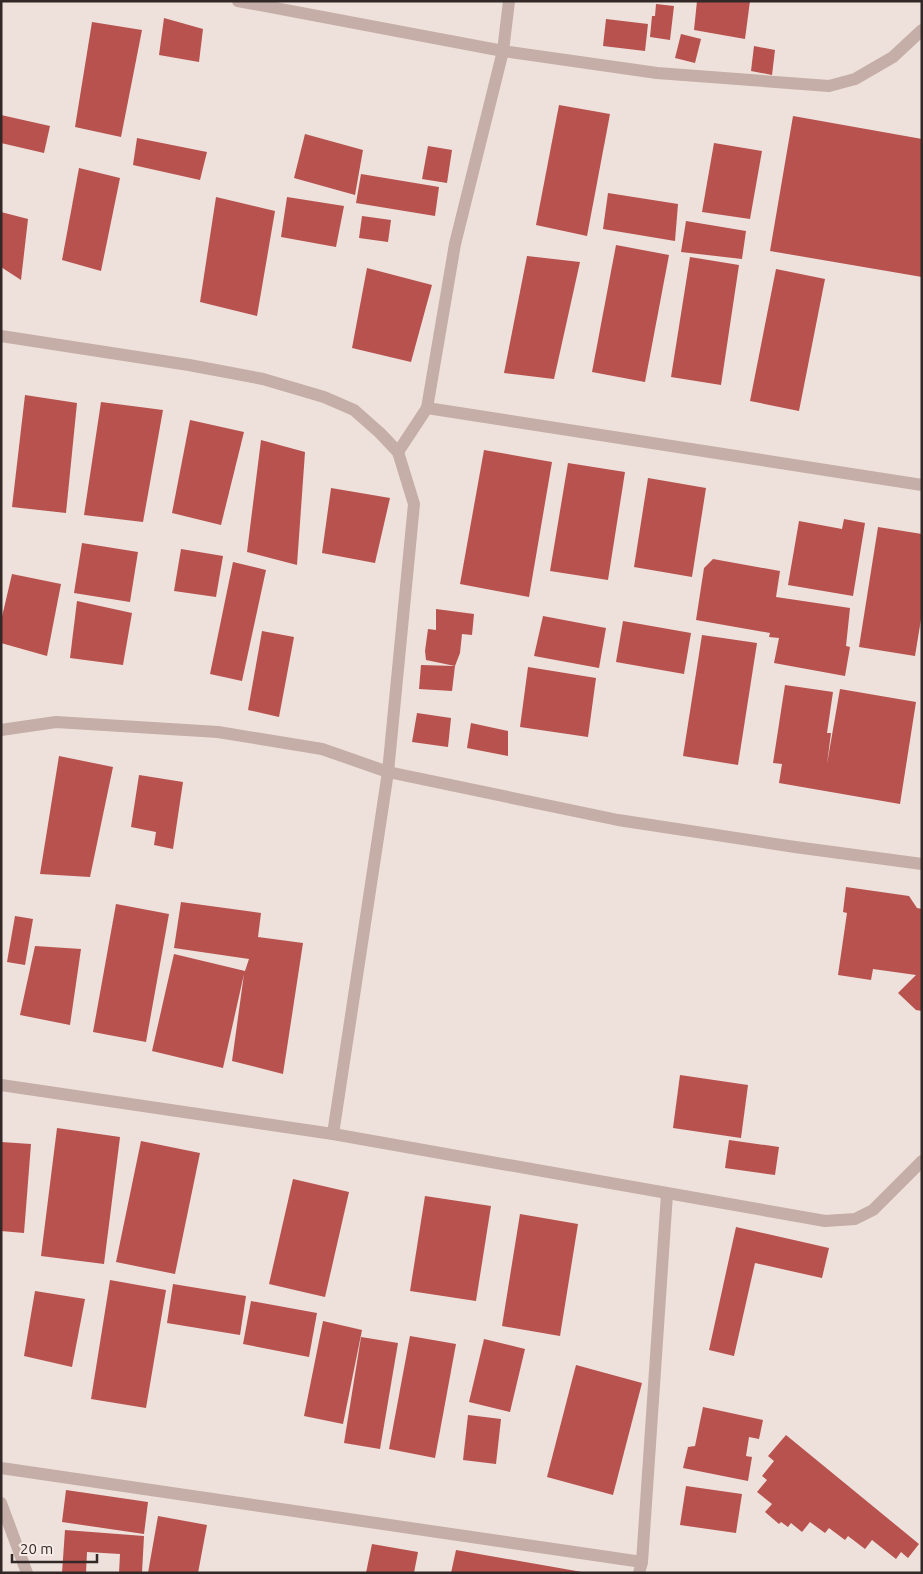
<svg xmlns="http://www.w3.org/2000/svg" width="923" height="1574" font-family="Ubuntu,sans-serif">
<rect width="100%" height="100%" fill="#eee0da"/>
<g fill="#b7524f">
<path d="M 697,1 L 750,1 L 745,39 L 694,30 Z"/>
<path d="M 656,4 L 674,6 L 670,40 L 650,37 L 652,16 L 655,16 Z"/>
<path d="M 164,18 L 203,29 L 199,62 L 159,55 Z"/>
<path d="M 606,19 L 648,24 L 645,51 L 603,46 Z"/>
<path d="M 92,22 L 142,30 L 121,137 L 75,127 Z"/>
<path d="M 681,34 L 701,39 L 695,63 L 675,58 Z"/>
<path d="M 754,46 L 775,50 L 772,75 L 751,71 Z"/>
<path d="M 559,105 L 610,114 L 587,236 L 536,225 Z"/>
<path d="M 1,115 L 50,126 L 44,153 L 1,143 Z"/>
<path d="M 793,116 L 922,139 L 922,277 L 770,251 Z"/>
<path d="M 305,134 L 363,150 L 355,195 L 294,178 Z"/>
<path d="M 137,138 L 207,152 L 200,180 L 133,165 Z"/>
<path d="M 714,143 L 762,151 L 750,219 L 702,212 Z"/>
<path d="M 428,146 L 452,150 L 447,183 L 422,179 Z"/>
<path d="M 79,168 L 120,178 L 101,271 L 62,260 Z"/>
<path d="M 361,174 L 439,187 L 435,216 L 356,203 Z"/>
<path d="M 608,193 L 678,204 L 675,241 L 603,229 Z"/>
<path d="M 216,197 L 275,211 L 257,316 L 200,302 Z"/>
<path d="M 287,197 L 344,206 L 336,247 L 281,237 Z"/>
<path d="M 1,212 L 28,219 L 21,280 L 1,267 Z"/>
<path d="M 362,216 L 391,220 L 388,242 L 359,238 Z"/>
<path d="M 686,221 L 746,231 L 742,259 L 681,252 Z"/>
<path d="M 616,245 L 669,255 L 645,382 L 592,372 Z"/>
<path d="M 527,256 L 580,262 L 554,379 L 504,373 Z"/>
<path d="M 690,257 L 739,265 L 721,385 L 671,377 Z"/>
<path d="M 367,268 L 432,285 L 411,362 L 352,348 Z"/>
<path d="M 776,269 L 825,279 L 799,411 L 750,401 Z"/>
<path d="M 25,395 L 77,403 L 66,513 L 12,507 Z"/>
<path d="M 101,402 L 163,410 L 143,522 L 84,515 Z"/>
<path d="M 190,420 L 244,432 L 221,525 L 172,513 Z"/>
<path d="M 261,440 L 305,452 L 297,565 L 247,552 Z"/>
<path d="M 484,450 L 552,462 L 529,597 L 460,584 Z"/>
<path d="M 568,463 L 625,472 L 608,580 L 550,571 Z"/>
<path d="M 648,478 L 706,488 L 692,577 L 634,567 Z"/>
<path d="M 331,488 L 390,498 L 375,563 L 322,553 Z"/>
<path d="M 844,519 L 865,523 L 853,596 L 788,585 L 799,521 L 842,529 Z"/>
<path d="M 878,527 L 922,534 L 922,613 L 915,656 L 859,647 Z"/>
<path d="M 82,543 L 138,552 L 130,602 L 74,593 Z"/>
<path d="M 181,549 L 223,556 L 216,597 L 174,591 Z"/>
<path d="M 713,559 L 780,571 L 776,597 L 850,608 L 846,646 L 850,647 L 845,676 L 774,663 L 779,638 L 769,637 L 770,633 L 696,620 L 704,568 Z"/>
<path d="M 233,562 L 266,570 L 242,681 L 210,674 Z"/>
<path d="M 12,574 L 61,584 L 47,656 L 1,643 L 1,621 Z"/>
<path d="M 77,601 L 132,613 L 123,665 L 70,658 Z"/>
<path d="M 436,609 L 474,614 L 472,635 L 462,634 L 460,653 L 455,666 L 426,660 L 425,651 L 428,629 L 436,630 Z"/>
<path d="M 543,616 L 606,628 L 599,668 L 534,656 Z"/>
<path d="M 623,621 L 691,633 L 684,674 L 616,662 Z"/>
<path d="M 262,631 L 294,637 L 279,717 L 248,710 Z"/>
<path d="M 702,635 L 757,643 L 738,765 L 683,756 Z"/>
<path d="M 421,665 L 455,666 L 452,691 L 419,689 Z"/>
<path d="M 528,667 L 596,678 L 588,737 L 520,727 Z"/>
<path d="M 785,685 L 833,692 L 827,733 L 831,733 L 827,764 L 840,689 L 916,702 L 900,804 L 779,783 L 782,764 L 773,763 Z"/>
<path d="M 417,713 L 451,718 L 448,747 L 412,742 Z"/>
<path d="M 471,723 L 508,731 L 508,756 L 467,748 Z"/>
<path d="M 59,756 L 113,767 L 90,877 L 40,874 Z"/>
<path d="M 139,775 L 183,782 L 173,849 L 154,845 L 156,832 L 131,827 Z"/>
<path d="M 846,887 L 909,896 L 917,908 L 922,909 L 922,1011 L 916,1010 L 898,993 L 916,975 L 873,969 L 871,980 L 838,975 L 847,913 L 843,912 Z"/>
<path d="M 181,902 L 261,913 L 258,937 L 303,943 L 283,1074 L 232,1061 L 244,974 L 223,1068 L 152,1051 L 174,954 L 245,971 L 249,959 L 174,948 Z"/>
<path d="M 116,904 L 169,914 L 146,1042 L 93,1032 Z"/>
<path d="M 15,916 L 33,919 L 25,965 L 7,962 Z"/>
<path d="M 35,946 L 81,949 L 70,1025 L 20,1015 Z"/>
<path d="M 680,1075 L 748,1085 L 741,1138 L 673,1128 Z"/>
<path d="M 57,1128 L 120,1137 L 104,1264 L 41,1256 Z"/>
<path d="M 729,1140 L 779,1147 L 775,1175 L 725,1168 Z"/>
<path d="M 141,1141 L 200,1153 L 175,1274 L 116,1262 Z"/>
<path d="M 1,1142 L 31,1144 L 24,1233 L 1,1231 Z"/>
<path d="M 293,1179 L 349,1192 L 325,1297 L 269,1284 Z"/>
<path d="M 425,1196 L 491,1206 L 476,1301 L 410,1291 Z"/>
<path d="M 520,1214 L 578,1224 L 560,1336 L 502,1326 Z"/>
<path d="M 736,1227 L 829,1248 L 822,1278 L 755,1263 L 734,1356 L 709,1350 Z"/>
<path d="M 110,1280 L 166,1290 L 146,1408 L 91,1399 Z"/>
<path d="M 173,1284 L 246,1296 L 240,1335 L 167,1323 Z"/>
<path d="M 35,1291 L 85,1299 L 72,1367 L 24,1356 Z"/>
<path d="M 251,1301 L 317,1313 L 309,1357 L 243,1344 Z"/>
<path d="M 323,1321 L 362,1330 L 343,1424 L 304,1416 Z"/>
<path d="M 410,1336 L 456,1344 L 435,1458 L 389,1449 Z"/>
<path d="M 361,1337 L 398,1343 L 380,1449 L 344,1443 Z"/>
<path d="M 484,1339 L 525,1349 L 510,1412 L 469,1402 Z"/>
<path d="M 576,1365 L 642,1383 L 613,1495 L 547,1477 Z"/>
<path d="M 703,1407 L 763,1420 L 759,1439 L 749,1437 L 746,1456 L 752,1457 L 748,1481 L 683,1468 L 688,1447 L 695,1446 Z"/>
<path d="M 468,1415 L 501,1419 L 496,1464 L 463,1460 Z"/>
<path d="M 786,1435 L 919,1544 L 908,1558 L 901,1552 L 896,1559 L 872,1540 L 865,1549 L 848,1536 L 845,1540 L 829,1528 L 825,1533 L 810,1522 L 802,1532 L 791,1523 L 788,1527 L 781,1522 L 779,1524 L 765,1512 L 772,1504 L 757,1492 L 767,1480 L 762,1476 L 774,1461 L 768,1456 Z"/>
<path d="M 686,1486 L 742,1494 L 736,1533 L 680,1525 Z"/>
<path d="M 66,1490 L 148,1502 L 144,1534 L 62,1522 Z"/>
<path d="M 158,1516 L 207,1525 L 198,1573 L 148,1573 Z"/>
<path d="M 65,1530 L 144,1536 L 142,1573 L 119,1573 L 120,1554 L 87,1552 L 86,1573 L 62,1573 Z"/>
<path d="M 372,1544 L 418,1552 L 414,1573 L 366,1573 Z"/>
<path d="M 456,1550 L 582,1572 L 582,1573 L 451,1573 Z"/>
</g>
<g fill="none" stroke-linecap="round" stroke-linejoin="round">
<g stroke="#c4aea7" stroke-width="12">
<path d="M 238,1 L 503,51 L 657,73 L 829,86 L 855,79 L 893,57 L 922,30"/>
<path d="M 1,336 L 189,365 L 263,379 L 324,397 L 354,410 L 380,433 L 398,452 L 414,504 L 388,772 L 333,1134"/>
<path d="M 427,408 L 922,485"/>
<path d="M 398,452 L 427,408 L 455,244 L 503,51 L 509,1"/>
<path d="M 1,730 L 56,722 L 218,732 L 322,749 L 388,772 L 618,820 L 795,847 L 922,864"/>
<path d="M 1,1085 L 333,1134 L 825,1221 L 855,1219 L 873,1210 L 922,1161"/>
<path d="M 1,1468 L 642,1562"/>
<path d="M 1,1503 L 27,1573"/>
<path d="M 639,1573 L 642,1562 L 667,1194"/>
</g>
</g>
<rect width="923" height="1574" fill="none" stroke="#322827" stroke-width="5"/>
<path d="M12 1554v8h85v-8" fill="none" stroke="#322827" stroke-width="2.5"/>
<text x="20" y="1554" font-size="15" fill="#322827" stroke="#f6ebe5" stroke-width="4" paint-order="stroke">20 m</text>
</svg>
